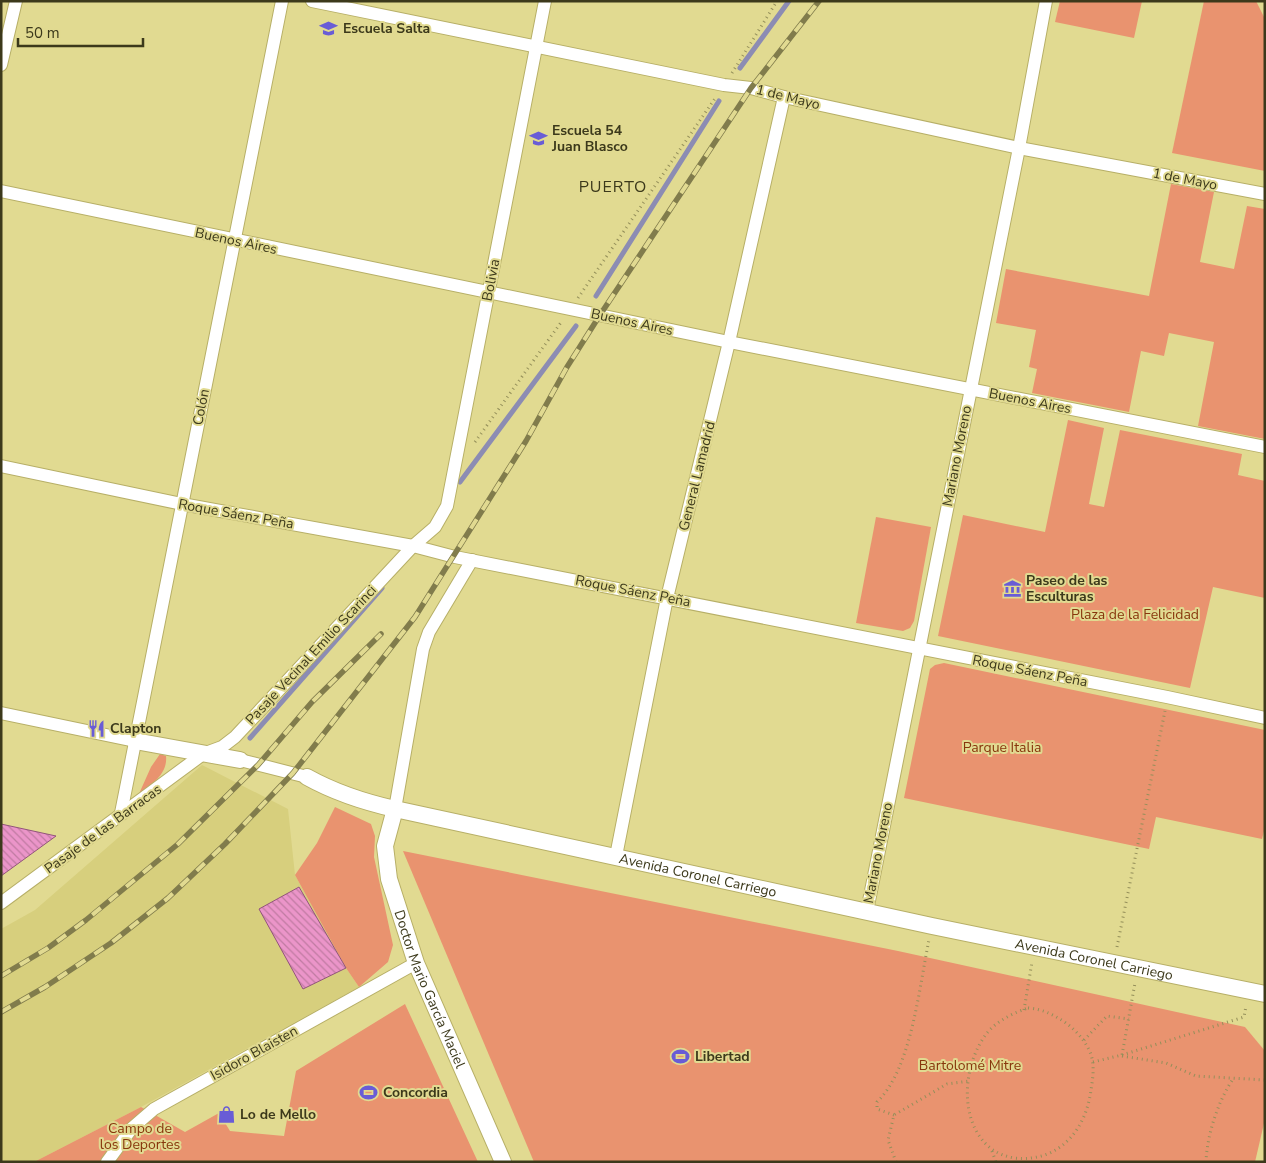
<svg xmlns="http://www.w3.org/2000/svg" width="1266" height="1163" font-family="'Nunito Sans',sans-serif">
<defs>
<pattern id="building-back-hatch" width="6" height="6" patternUnits="userSpaceOnUse" patternTransform="scale(1.25)"><rect width="6" height="6" fill="#eb95c9"/><path d="M-1 5l2 2M0 0l6 6M5-1l2 2" fill="none" stroke="#c07ba2"/></pattern>
</defs>
<rect width="100%" height="100%" fill="#e1da91"/>
<path fill="#d7cf7d" d="M 202,765 L 288,809 L 295,875 L 346,968 L 359,987 L 141,1107 L 34,1162 L 1,1162 L 1,929 L 35,910 Z"/>
<g fill="#e9936f">
<path d="M 1060,1 L 1142,1 L 1134,38 L 1055,22 Z"/>
<path d="M 1204,1 L 1256,1 L 1265,19 L 1265,171 L 1172,153 Z"/>
<path d="M 1171,184 L 1214,192 L 1200,262 L 1234,269 L 1247,206 L 1265,209 L 1265,439 L 1198,426 L 1214,342 L 1169,333 L 1164,356 L 1141,351 L 1129,412 L 1032,393 L 1037,369 L 1029,367 L 1036,330 L 996,323 L 1006,269 L 1149,296 Z"/>
<path d="M 1068,420 L 1104,428 L 1089,504 L 1104,507 L 1120,430 L 1242,454 L 1238,475 L 1265,481 L 1265,598 L 1213,587 L 1190,688 L 938,636 L 963,515 L 1045,532 Z"/>
<path d="M 876,517 L 931,527 L 914,621 L 910,628 L 903,631 L 856,623 Z"/>
<path d="M 944,663 L 1265,730 L 1265,827 L 1262,839 L 1156,817 L 1149,849 L 904,798 L 930,669 L 935,665 Z"/>
<path d="M 160,754 L 166,756 C 168,775 150,785 138,796 L 151,767 Z"/>
<path d="M 335,807 L 371,824 L 375,836 L 374,857 L 393,945 L 388,962 L 359,987 L 346,968 L 295,875 L 317,843 Z"/>
<path d="M 403,851 L 898,951 L 1245,1027 L 1265,1051 L 1265,1119 L 1255,1162 L 534,1162 Z"/>
<path d="M 405,1004 L 478,1162 L 34,1162 L 141,1107 L 185,1132 L 219,1113 L 230,1131 L 284,1136 L 296,1071 Z"/>
</g>
<g fill="none" stroke-linecap="round" stroke-linejoin="round">
<g stroke="#8c8cb3" stroke-width="5">
<path d="M 740,68 L 789,1"/>
<path d="M 596,296 L 719,101"/>
<path d="M 460,482 L 576,326"/>
<path d="M 250,738 L 382,588"/>
</g>
</g>
<g fill="url(#building-back-hatch)" stroke="#92557a">
<path d="M 1,824 L 56,836 L 1,876 Z"/>
<path d="M 299,887 L 346,968 L 303,989 L 259,909 Z"/>
</g>
<g fill="none" stroke-linecap="round" stroke-linejoin="round">
<defs>
<g id="minor">
<path d="M 312,1 L 724,85 L 751,88 L 784,97 L 1019,148 L 1265,194"/>
<path d="M 1,65 L 16,1"/>
<path d="M 1,191 L 729,342 L 1265,447"/>
<path d="M 1,466 L 182,504 L 413,546 L 455,557 L 1167,697 L 1265,718"/>
<path d="M 1,713 L 135,741"/>
<path d="M 240,760 L 307,777"/>
<path d="M 395,809 L 423,649 L 429,632 L 472,560"/>
<path d="M 121,813 L 282,1"/>
<path d="M 616,856 L 667,598 L 729,342 L 784,97"/>
<path d="M 1,903 L 203,754 L 222,747 L 235,737 L 413,546 L 435,527 L 447,506 L 545,1"/>
<path d="M 867,911 L 1019,148 L 1046,1"/>
<path d="M 107,1162 L 132,1128 L 154,1109 L 416,963"/>
</g>
<g id="tertiary">
<path d="M 135,741 L 240,760"/>
<path id="s1" d="M 307,777 C 334,792 364,802 395,809 L 932,926 L 1265,994"/>
<path id="s2" d="M 395,809 L 385,846 L 389,879 L 416,963 L 503,1162"/>
</g>
</defs>
<use href="#minor" stroke="#b7af67" stroke-width="14"/>
<use href="#tertiary" stroke="#b7af67" stroke-width="18"/>
<g stroke="#948f5a" stroke-width="3" stroke-dasharray="1 4" stroke-linecap="butt">
<path d="M 732,73 L 777,1"/>
<path d="M 578,298 L 716,97"/>
<path d="M 475,442 L 562,321"/>
<path d="M 1117,947 L 1165,711"/>
<path d="M 1028,1008 C 1042,1009 1052,1014 1063,1021 C 1075,1029 1084,1039 1090,1052 C 1095,1064 1093,1077 1091,1090 C 1086,1129 1060,1163 1014,1158 C 998,1155 987,1148 978,1134 C 960,1105 966,1060 987,1033 C 997,1021 1013,1013 1028,1008 Z"/>
<path d="M 1024,1010 L 1032,962"/>
<path d="M 1084,1040 L 1107,1016 L 1129,1019"/>
<path d="M 1122,1055 L 1244,1017 L 1246,1006"/>
<path d="M 1122,1056 L 1166,1063 L 1196,1076 L 1265,1080"/>
<path d="M 1093,1062 L 1122,1055 L 1135,983"/>
<path d="M 894,1115 L 877,1109 L 877,1102 C 912,1068 919,987 929,940"/>
<path d="M 992,1151 L 996,1162"/>
<path d="M 896,1162 L 888,1140 L 894,1115 L 947,1084 L 969,1081"/>
<path d="M 1206,1162 C 1207,1135 1218,1101 1233,1079"/>
</g>
<use href="#minor" stroke="#fff" stroke-width="12"/>
<use href="#tertiary" stroke="#fff" stroke-width="16"/>
<defs>
<g id="rail">
<path d="M 1,976 L 48,948 L 86,920 L 178,844 L 258,765 L 312,702 L 381,634"/>
<path d="M 1,1012 L 45,987 L 111,943 L 168,898 L 225,844 L 293,773 L 415,617 L 526,441 L 567,367 L 600,315 L 751,88 L 819,1"/>
</g>
</defs>
<use href="#rail" stroke="#817c4c" stroke-width="5.5"/>
<use href="#rail" stroke="#e1da91" stroke-width="4" stroke-dasharray="11" stroke-linecap="butt"/>
</g>
<defs>
<symbol id="school-bare" viewBox="-9 -9 18 18"><path d="M0-5L7-2L0 1L-7-2ZM-4 1L0 2.5L4 1V4Q0 6-4 4Z" fill="#695cd6" stroke="#e1da91" stroke-width="2.5" paint-order="stroke"/></symbol>
<symbol id="museum-bare" viewBox="-9 -9 18 18"><path d="M0-6L6-3V-2H-6V-3ZM-5-1h2V3h-2ZM-1-1h2V3h-2ZM3-1h2V3H3ZM-6 4H6V6H-6Z" fill="#695cd6" stroke="#e1da91" stroke-width="2.5" paint-order="stroke"/></symbol>
<symbol id="restaurant-bare" viewBox="-9 -9 18 18"><path d="M-5-6h1v4h1v-4h1v4h1v-4h1v5L-1.5 .5V6h-2V.5L-5-1ZM5-6V6H3V1.5H1.5Q1.5-4 5-6Z" fill="#695cd6" stroke="#e1da91" stroke-width="2.5" paint-order="stroke"/></symbol>
<symbol id="stadium-bare" viewBox="-9 -9 18 18"><path d="M0-5a6.5 5 0 1 0 0 10a6.5 5 0 1 0 0-10ZM-3.5-1.8h7v3.6h-7Z" fill="#695cd6" stroke="#e1da91" stroke-width="2.5" paint-order="stroke"/></symbol>
<symbol id="shop-bare" viewBox="-9 -9 18 18"><path d="M-5-2.5h2.3a2.7 3.5 0 0 1 5.4 0H5L5.5 6h-11ZM-1.5-2.5h3a1.5 2.3 0 0 0-3 0Z" fill="#695cd6" stroke="#e1da91" stroke-width="2.5" paint-order="stroke"/></symbol>
</defs>
<g fill-rule="evenodd">
<use href="#school-bare" x="316" y="16" width="25" height="25"/>
<use href="#school-bare" x="526" y="126" width="25" height="25"/>
<use href="#museum-bare" x="1000" y="576" width="25" height="25"/>
<use href="#restaurant-bare" x="84" y="716" width="25" height="25"/>
<use href="#stadium-bare" x="668" y="1044" width="25" height="25"/>
<use href="#stadium-bare" x="356" y="1080" width="25" height="25"/>
<use href="#shop-bare" x="214" y="1102" width="25" height="25"/>
</g>
<g text-anchor="middle" dominant-baseline="central" stroke-width="4" stroke-linejoin="round" paint-order="stroke">
<g font-size="14" font-weight="bold" fill="#3c391b" stroke="#e1da91" text-anchor="start">
<text x="343" y="28">Escuela Salta</text>
<text x="552" y="130">Escuela 54<tspan x="552" dy="16">Juan Blasco</tspan></text>
<text x="1026" y="580">Paseo de las<tspan x="1026" dy="16">Esculturas</tspan></text>
<text x="110" y="728">Clapton</text>
<text x="695" y="1056">Libertad</text>
<text x="383" y="1092">Concordia</text>
<text x="240" y="1114">Lo de Mello</text>
</g>
<g font-size="14" fill="#3c391b" stroke="#e1da91">
<text transform="translate(788 97) rotate(14)">1 de Mayo</text>
<text transform="translate(1185 179) rotate(11)">1 de Mayo</text>
<text transform="translate(236 241) rotate(12)">Buenos Aires</text>
<text transform="translate(491 280) rotate(-79)">Bolivia</text>
<text transform="translate(632 322) rotate(12)">Buenos Aires</text>
<text transform="translate(1030 401) rotate(11)">Buenos Aires</text>
<text transform="translate(201 407) rotate(-79)">Colón</text>
<text transform="translate(957 456) rotate(-79)">Mariano Moreno</text>
<text transform="translate(697 476) rotate(-76)">General Lamadrid</text>
<text transform="translate(236 514) rotate(10)">Roque Sáenz Peña</text>
<text transform="translate(633 591) rotate(11)">Roque Sáenz Peña</text>
<text transform="translate(311 655) rotate(-47)">Pasaje Vecinal Emilio Scarinci</text>
<text transform="translate(1030 671) rotate(11)">Roque Sáenz Peña</text>
<text transform="translate(103 829) rotate(-36)">Pasaje de las Barracas</text>
<text transform="translate(878 853) rotate(-79)">Mariano Moreno</text>
<text stroke="none"><textPath href="#s1" startOffset="404">Avenida Coronel Carriego</textPath></text>
<text stroke="none"><textPath href="#s1" startOffset="809">Avenida Coronel Carriego</textPath></text>
<text stroke="none"><textPath href="#s2" startOffset="189">Doctor Mario García Maciel</textPath></text>
<text transform="translate(254 1053) rotate(-29)">Isidoro Blaisten</text>
</g>
<g font-size="14" fill="#88370d" stroke="#e1da91">
<text x="1135" y="614">Plaza de la Felicidad</text>
<text x="1002" y="747">Parque Italia</text>
<text x="970" y="1065">Bartolomé Mitre</text>
<text x="140" y="1128">Campo de<tspan x="140" dy="16">los Deportes</tspan></text>
</g>
<g font-size="16" letter-spacing="1" fill="#3c391b" stroke="#e1da91">
<text x="613" y="187">PUERTO</text>
</g>
</g>
<rect width="1266" height="1163" fill="none" stroke="#3c391b" stroke-width="5"/>
<path d="M18 38v8h125v-8" fill="none" stroke="#3c391b" stroke-width="2.5"/>
<text x="25" y="38" font-size="15" fill="#3c391b" stroke="#e1da91" stroke-width="4" paint-order="stroke">50 m</text>
</svg>
